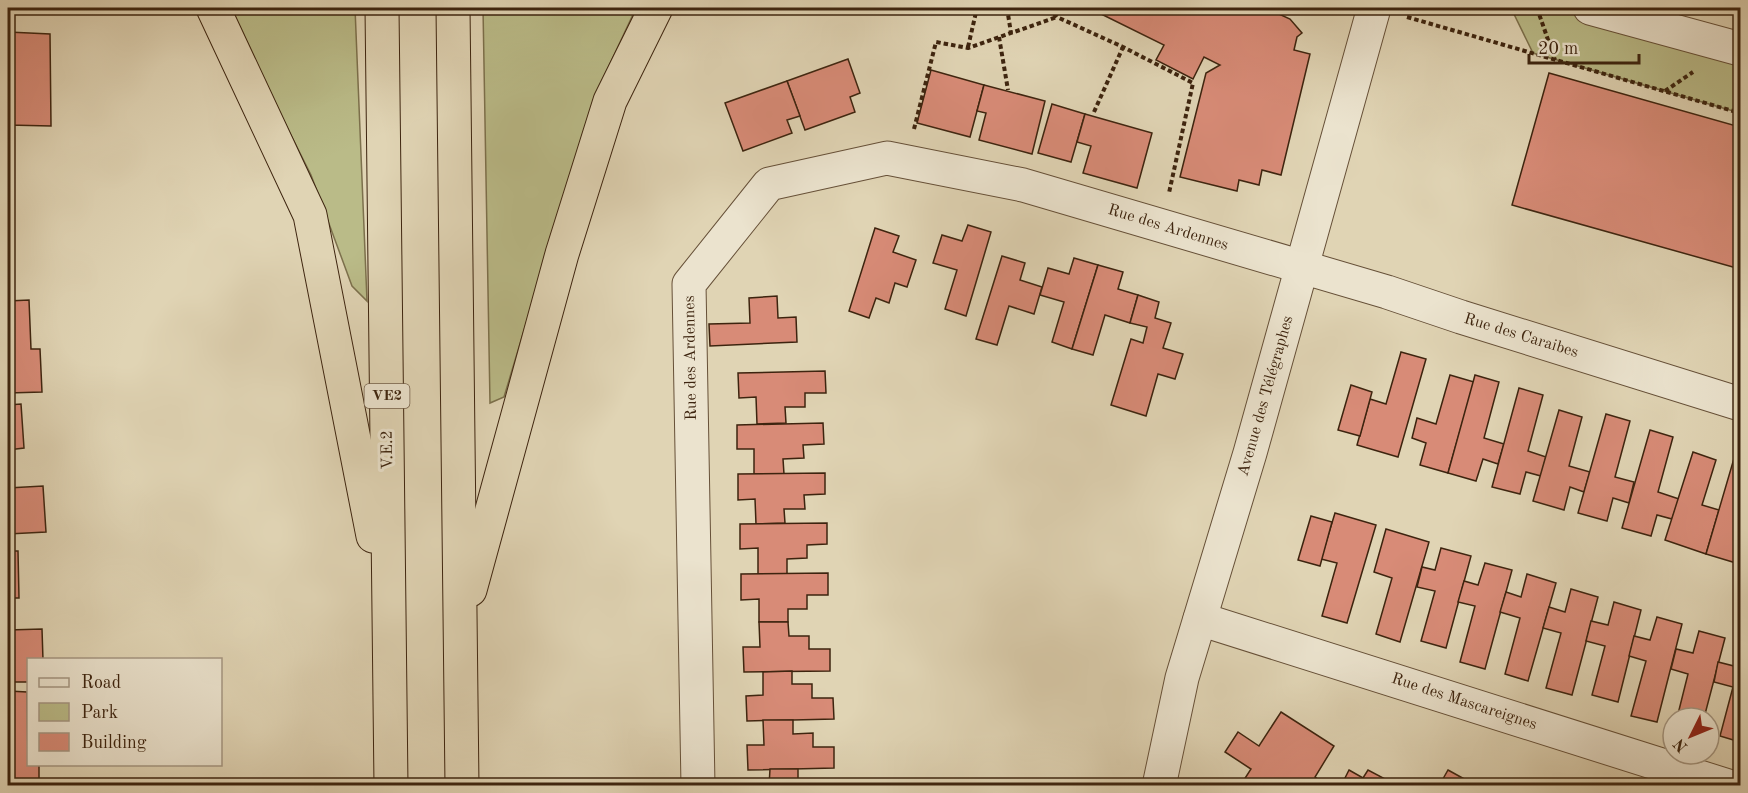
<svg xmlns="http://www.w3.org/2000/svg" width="1748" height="793" font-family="'Old Standard TT',serif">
<rect width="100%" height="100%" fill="#e0d4b4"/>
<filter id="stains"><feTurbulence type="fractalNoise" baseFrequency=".00333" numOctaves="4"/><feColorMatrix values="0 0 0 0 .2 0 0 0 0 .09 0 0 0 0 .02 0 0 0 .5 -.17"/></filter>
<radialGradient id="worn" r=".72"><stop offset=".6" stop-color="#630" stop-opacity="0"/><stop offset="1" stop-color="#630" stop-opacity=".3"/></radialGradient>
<g fill="#babb88" stroke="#7c704c" stroke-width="1.5">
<path d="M 227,8 L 355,8 L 367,301 L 352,286 L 311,175 Z"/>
<path d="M 483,8 L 636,8 L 594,98 L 504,397 L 490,403 Z"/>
<path d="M 1511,8 L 1590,8 L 1740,49 L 1740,113 L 1533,53 Z"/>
</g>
<g fill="#d88b77" stroke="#3d240f" stroke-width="1.5">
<path d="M 1089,8 L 1266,8 L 1290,19 L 1302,33 L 1297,37 L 1294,50 L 1310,54 L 1281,175 L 1262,170 L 1259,185 L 1239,180 L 1237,191 L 1180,177 L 1206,73 L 1220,65 L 1204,57 L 1193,79 L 1156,60 L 1164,45 Z"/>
<path d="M 8,32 L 50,34 L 51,126 L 8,125 Z"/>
<path d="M 848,59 L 860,93 L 850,97 L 855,112 L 805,130 L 787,81 Z"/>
<path d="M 931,70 L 984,85 L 970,137 L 917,123 Z"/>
<path d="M 1549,73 L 1740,127 L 1740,269 L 1512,205 Z"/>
<path d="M 787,81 L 800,116 L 787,120 L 792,133 L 743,151 L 725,103 Z"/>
<path d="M 984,85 L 1045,101 L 1032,154 L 979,140 L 986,113 L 977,111 Z"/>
<path d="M 1052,104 L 1085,114 L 1071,162 L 1038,153 Z"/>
<path d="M 1085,114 L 1152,133 L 1137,188 L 1083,173 L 1091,146 L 1077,142 Z"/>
<path d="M 968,225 L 991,232 L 966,316 L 945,309 L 957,270 L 933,263 L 942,235 L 962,241 Z"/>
<path d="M 875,228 L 899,236 L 893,252 L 916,260 L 907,287 L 895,283 L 889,303 L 876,298 L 869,318 L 849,311 Z"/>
<path d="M 1002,256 L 1025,263 L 1020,280 L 1042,287 L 1034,314 L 1009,306 L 997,345 L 976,339 Z"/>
<path d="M 1074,258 L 1098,265 L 1072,349 L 1052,342 L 1064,302 L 1040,295 L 1048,268 L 1069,274 Z"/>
<path d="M 1098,265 L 1123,272 L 1118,289 L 1138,295 L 1130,323 L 1105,315 L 1093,355 L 1072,349 Z"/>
<path d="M 1138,295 L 1159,302 L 1155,318 L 1171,323 L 1163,348 L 1183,354 L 1175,379 L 1158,374 L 1146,416 L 1111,405 L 1131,339 L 1143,343 L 1147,327 L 1130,323 Z"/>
<path d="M 777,296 L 778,318 L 796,317 L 797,342 L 710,346 L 709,324 L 750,323 L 749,298 Z"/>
<path d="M 29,300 L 31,349 L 40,349 L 42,392 L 8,393 L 8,301 Z"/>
<path d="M 1401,352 L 1426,359 L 1398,457 L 1357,445 L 1370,399 L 1386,404 Z"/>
<path d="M 825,371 L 826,393 L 805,393 L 805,407 L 785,407 L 786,423 L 757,424 L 756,397 L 739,398 L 738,373 Z"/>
<path d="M 1450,375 L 1474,382 L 1448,473 L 1420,465 L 1426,443 L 1412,438 L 1417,418 L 1436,424 Z"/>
<path d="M 1475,375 L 1499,382 L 1484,438 L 1504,444 L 1498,464 L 1483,459 L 1476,481 L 1448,473 Z"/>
<path d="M 1351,385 L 1372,392 L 1360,436 L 1338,430 Z"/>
<path d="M 1519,388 L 1543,395 L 1528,451 L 1546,457 L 1541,476 L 1526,472 L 1520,494 L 1492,487 Z"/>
<path d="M 21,404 L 24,448 L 8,450 L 8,405 Z"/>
<path d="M 1559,410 L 1582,417 L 1569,466 L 1590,472 L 1584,492 L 1570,487 L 1564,510 L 1533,501 Z"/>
<path d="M 1606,414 L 1630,421 L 1615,477 L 1634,482 L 1629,503 L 1613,498 L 1607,521 L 1578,513 Z"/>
<path d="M 823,423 L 824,444 L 803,445 L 804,458 L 783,459 L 784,474 L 754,474 L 754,449 L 737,449 L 737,425 Z"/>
<path d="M 1650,430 L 1673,437 L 1658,492 L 1679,499 L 1672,519 L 1657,515 L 1651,536 L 1622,528 Z"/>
<path d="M 1693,452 L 1716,460 L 1702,505 L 1719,510 L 1706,554 L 1665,540 Z"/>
<path d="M 1735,455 L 1740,457 L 1740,549 L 1736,563 L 1706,554 Z"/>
<path d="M 825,473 L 825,494 L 804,495 L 805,509 L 784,509 L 785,523 L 756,524 L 755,499 L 738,500 L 738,474 Z"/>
<path d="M 43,486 L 46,532 L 8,534 L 8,488 Z"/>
<path d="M 1335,513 L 1376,525 L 1347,623 L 1322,616 L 1337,563 L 1321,559 Z"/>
<path d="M 1311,516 L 1332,522 L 1320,566 L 1298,560 Z"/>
<path d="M 827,523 L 827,544 L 807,545 L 807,558 L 787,559 L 787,574 L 758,574 L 758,548 L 740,549 L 740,524 Z"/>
<path d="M 1386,529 L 1429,542 L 1400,642 L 1376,634 L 1392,578 L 1374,572 Z"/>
<path d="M 1441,548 L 1471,556 L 1446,648 L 1421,641 L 1435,591 L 1417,587 L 1422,567 L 1435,570 Z"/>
<path d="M 8,551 L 18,551 L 19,598 L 8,598 Z"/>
<path d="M 1485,563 L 1512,570 L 1485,669 L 1460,662 L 1475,606 L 1458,602 L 1464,581 L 1478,585 Z"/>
<path d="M 828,573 L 828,595 L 807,595 L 807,609 L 788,609 L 788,622 L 759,622 L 759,599 L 741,600 L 741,574 Z"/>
<path d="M 1527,574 L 1556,583 L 1528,681 L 1505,674 L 1520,618 L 1500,612 L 1506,592 L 1521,597 Z"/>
<path d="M 1571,589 L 1598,597 L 1572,695 L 1546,688 L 1561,633 L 1543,628 L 1549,607 L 1565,612 Z"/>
<path d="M 1614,602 L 1641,610 L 1618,702 L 1592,695 L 1605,646 L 1586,641 L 1591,621 L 1608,625 Z"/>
<path d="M 1657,617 L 1682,624 L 1657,722 L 1631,716 L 1646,661 L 1629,656 L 1634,636 L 1650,640 Z"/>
<path d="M 759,622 L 788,622 L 789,636 L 809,636 L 809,649 L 830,649 L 830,671 L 744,672 L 743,647 L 760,647 Z"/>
<path d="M 42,629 L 43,660 L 28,660 L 28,682 L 8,682 L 8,630 Z"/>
<path d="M 1699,631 L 1725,638 L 1704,718 L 1677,718 L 1688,674 L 1671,669 L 1676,649 L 1693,653 Z"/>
<path d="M 1740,644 L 1740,742 L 1720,736 L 1733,687 L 1714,682 L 1718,662 L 1734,666 Z"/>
<path d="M 792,671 L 792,684 L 812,684 L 812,698 L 833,698 L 834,719 L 747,721 L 746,696 L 763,695 L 763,672 Z"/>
<path d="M 8,691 L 27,692 L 28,764 L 39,764 L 39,786 L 8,786 Z"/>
<path d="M 1281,712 L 1334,746 L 1315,777 L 1319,780 L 1315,786 L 1240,786 L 1251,769 L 1225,752 L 1238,732 L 1259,746 Z"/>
<path d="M 763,720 L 793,720 L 793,734 L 813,733 L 813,747 L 834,747 L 834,768 L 748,770 L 747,745 L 764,745 Z"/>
<path d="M 770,769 L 798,769 L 798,781 L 818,781 L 818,786 L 769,786 Z"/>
<path d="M 1349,770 L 1363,778 L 1368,770 L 1389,781 L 1387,786 L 1341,786 Z"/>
<path d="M 1448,770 L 1477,786 L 1439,786 Z"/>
</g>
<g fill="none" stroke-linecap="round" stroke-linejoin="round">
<defs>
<g id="minor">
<path d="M 1590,8 L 1740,49"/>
<path d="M 1200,619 L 1728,786"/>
<path d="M 698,786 L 689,284 L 769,184 L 887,158 L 1023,185 L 1387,292 L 1461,317 L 1740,404"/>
<path d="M 1159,786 L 1182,678 L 1250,453 L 1374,8"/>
</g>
<g id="highway">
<path d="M 213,8 L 310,215 L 373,536"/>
<path d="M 382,8 L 391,786"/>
<path d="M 453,8 L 462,786"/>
<path d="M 470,590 L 562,254 L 610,101 L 656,8"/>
</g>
</defs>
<use href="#minor" stroke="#665038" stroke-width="35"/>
<use href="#highway" stroke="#3d240f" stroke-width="35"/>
<g stroke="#3d240f" stroke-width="4" stroke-dasharray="4.5 3" stroke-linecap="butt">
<path d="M 1007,8 L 1011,33"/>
<path d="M 1049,8 L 1057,17 L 1123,47 L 1193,83 L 1169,193"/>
<path d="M 1537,8 L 1555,60"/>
<path d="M 1407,17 L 1740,113"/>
<path d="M 999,37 L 1008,90"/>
<path d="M 968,47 L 977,8"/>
<path d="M 1665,91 L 1693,72"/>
<path d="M 1094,112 L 1123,47"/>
<path d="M 914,129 L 936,42 L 968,48 L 1057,17"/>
</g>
<use href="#minor" stroke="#ebe3ce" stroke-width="33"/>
<use href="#highway" stroke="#e0d4b4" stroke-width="33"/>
</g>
<g text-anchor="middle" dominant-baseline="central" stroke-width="6" stroke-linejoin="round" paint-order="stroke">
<rect fill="#ebe3ce" stroke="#715d48" stroke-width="1.5" x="364.5" y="384" width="45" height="24" rx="4.5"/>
<g font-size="15" font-weight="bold" fill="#3d240f">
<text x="387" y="396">VE2</text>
</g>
<g font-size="16" fill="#3d240f" stroke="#ebe3ce">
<text transform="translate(1168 228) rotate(17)">Rue des Ardennes</text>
<text transform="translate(1521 336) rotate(17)">Rue des Caraibes</text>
<text transform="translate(691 358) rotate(-91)">Rue des Ardennes</text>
<text transform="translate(1266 396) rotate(-74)">Avenue des Télégraphes</text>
<text transform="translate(388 450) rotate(-91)">V.E.2</text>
<text transform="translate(1464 702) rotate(18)">Rue des Mascareignes</text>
</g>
</g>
<rect width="1748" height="793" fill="none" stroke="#e0d4b4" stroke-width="30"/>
<rect x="9" y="9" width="1730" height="775" fill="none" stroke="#3d240f" stroke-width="3"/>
<rect x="15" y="15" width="1718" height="763" fill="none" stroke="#3d240f" stroke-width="1.5"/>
<rect x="27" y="658" width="195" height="108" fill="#ebe3ce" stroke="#a59782" stroke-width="1.5"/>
<rect x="39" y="678" width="30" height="9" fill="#ebe3ce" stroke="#a59782" stroke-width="1.5"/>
<text x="81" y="688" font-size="18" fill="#3d240f">Road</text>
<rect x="39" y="703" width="30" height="18" fill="#babb88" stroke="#a59782" stroke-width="1.5"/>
<text x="81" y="718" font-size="18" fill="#3d240f">Park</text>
<rect x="39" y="733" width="30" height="18" fill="#d88b77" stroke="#a59782" stroke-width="1.5"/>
<text x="81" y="748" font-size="18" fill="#3d240f">Building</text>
<g transform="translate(1691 736) rotate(227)"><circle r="28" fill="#ebe3ce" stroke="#a59782" stroke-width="1.5"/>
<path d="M0-4.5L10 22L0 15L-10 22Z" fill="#8f2418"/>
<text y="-9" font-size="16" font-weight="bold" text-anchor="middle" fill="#3d240f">N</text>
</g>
<path d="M1529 54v9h110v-9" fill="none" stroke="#3d240f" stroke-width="3"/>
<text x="1538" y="54" font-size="18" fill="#3d240f" stroke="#ebe3ce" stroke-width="4.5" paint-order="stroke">20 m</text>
<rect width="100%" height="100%" filter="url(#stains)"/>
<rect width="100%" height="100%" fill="url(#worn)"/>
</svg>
